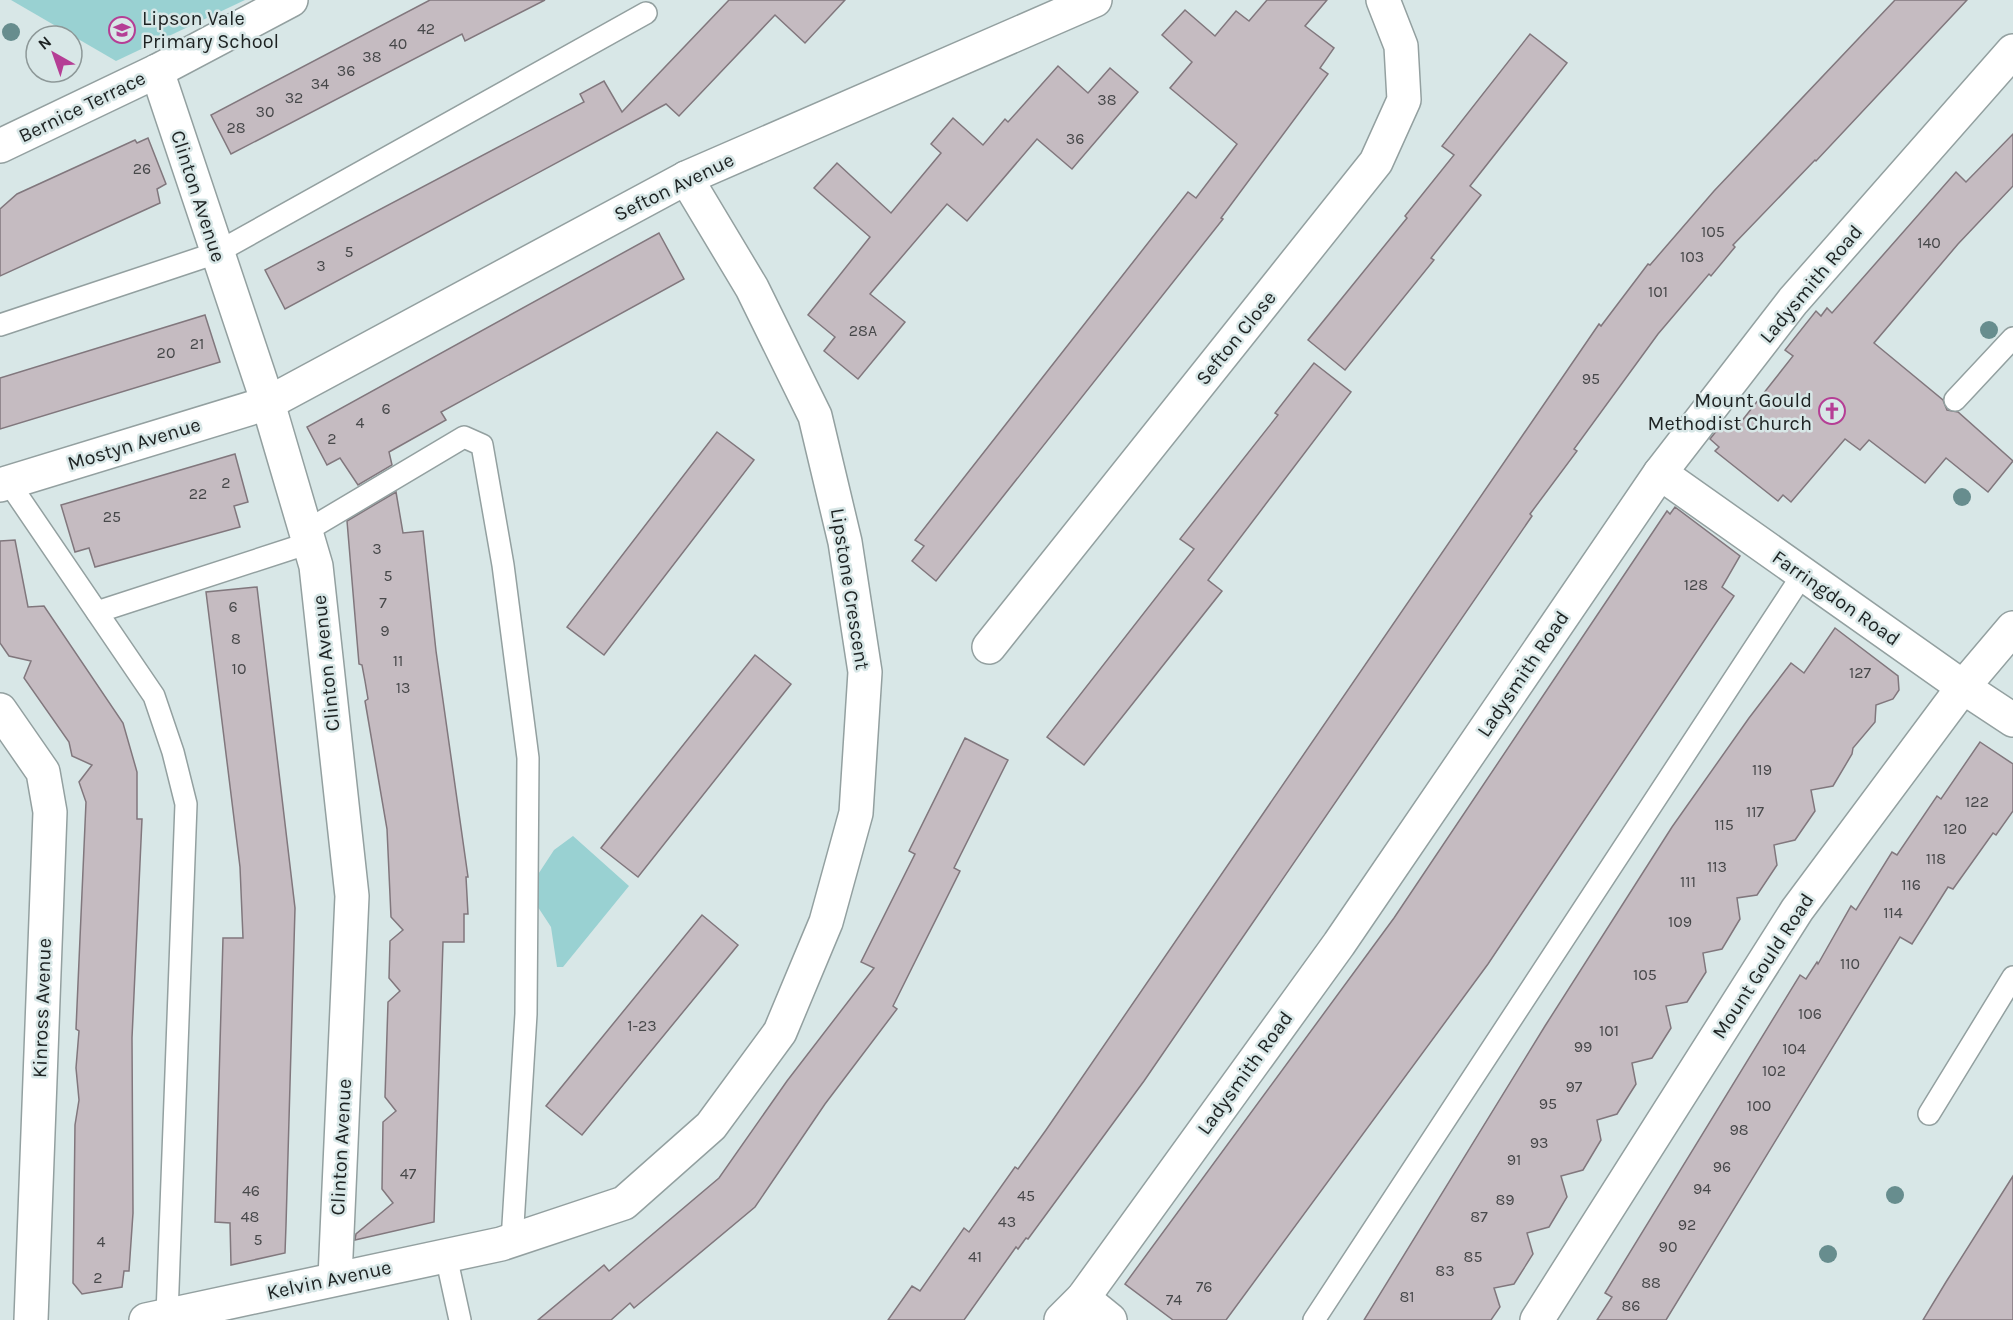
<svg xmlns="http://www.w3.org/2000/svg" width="2013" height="1320" font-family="Karla,sans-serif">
<rect width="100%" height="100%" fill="#d8e7e7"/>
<g fill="#99d1d2">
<path d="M 11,0 L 245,0 L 116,61 Z"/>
<path d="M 573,836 L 629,886 L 563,967 L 557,967 L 551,927 L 532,898 L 535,879 L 554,850 Z"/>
</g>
<g fill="#c5bbc1" stroke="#81777d" stroke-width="1.5">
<path d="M 430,0 L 545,0 L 465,41 L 462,34 L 231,154 L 211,115 Z"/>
<path d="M 729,0 L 845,0 L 805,43 L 775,15 L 679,116 L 666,104 L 285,309 L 265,270 L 584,102 L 580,94 L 604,81 L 622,112 Z"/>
<path d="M 1267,0 L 1327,0 L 1305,26 L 1334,48 L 1320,68 L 1328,74 L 1221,218 L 1223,219 L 936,581 L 912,561 L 924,546 L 915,540 L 1188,192 L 1196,198 L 1237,144 L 1170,88 L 1192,62 L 1162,35 L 1185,10 L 1215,36 L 1236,11 L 1249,21 Z"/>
<path d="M 1895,0 L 1967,0 L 1816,161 L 1815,160 L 1733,245 L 1735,247 L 1711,276 L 1709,274 L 1658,334 L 1574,449 L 1577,451 L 1530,514 L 1532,516 L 1144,1081 L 1028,1239 L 1026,1238 L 1018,1249 L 1016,1247 L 964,1320 L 888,1320 L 912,1286 L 920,1291 L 964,1228 L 969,1232 L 1015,1167 L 1018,1169 L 1046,1130 L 1599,324 L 1601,326 L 1648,264 L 1650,265 L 1714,191 Z"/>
<path d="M 1530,34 L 1567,63 L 1470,186 L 1481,195 L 1431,258 L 1434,260 L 1345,370 L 1308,340 L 1407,218 L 1405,216 L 1454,155 L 1442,146 Z"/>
<path d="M 1058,66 L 1088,93 L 1110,68 L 1138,92 L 1072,169 L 1037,139 L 967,221 L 947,204 L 870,294 L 905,322 L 858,379 L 824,351 L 835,337 L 808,315 L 870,237 L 814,188 L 837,163 L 891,213 L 941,153 L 931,144 L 953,118 L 983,145 L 1005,119 L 1008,122 Z"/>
<path d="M 2013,134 L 2013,186 L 1958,244 L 1874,343 L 1943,400 L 1947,410 L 1958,412 L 2013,461 L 1988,492 L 1946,458 L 1925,483 L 1869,440 L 1860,450 L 1845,439 L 1791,502 L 1783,495 L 1778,501 L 1715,451 L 1719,447 L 1710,439 L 1726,419 L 1737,427 L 1793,356 L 1785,350 L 1816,311 L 1821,316 L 1827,308 L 1832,313 L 1956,172 L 1966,182 Z"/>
<path d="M 148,138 L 166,184 L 157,189 L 160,203 L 0,276 L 0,209 L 17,194 L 135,140 L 137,143 Z"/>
<path d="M 659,233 L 684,279 L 441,412 L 446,420 L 389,452 L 392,465 L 358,485 L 340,458 L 327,465 L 307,427 Z"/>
<path d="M 205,315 L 220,362 L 0,429 L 0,378 Z"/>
<path d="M 1314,363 L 1351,392 L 1208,580 L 1222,591 L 1084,765 L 1047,737 L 1194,549 L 1180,539 L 1278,415 L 1275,413 Z"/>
<path d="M 717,432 L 754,460 L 604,655 L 567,627 Z"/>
<path d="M 235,454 L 248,502 L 234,506 L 240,527 L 95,567 L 89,548 L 75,552 L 61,505 Z"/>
<path d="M 396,492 L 403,533 L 423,531 L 436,651 L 468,877 L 466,877 L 468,914 L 464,914 L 464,942 L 443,942 L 434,1222 L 355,1240 L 356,1234 L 393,1203 L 382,1189 L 383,1122 L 396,1111 L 385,1097 L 388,1002 L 400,991 L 389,978 L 390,941 L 403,930 L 391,917 L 387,829 L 365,701 L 368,699 L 365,681 L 362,665 L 359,664 L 347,521 Z"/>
<path d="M 1675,507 L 1740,556 L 1722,587 L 1734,596 L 1488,964 L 1226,1320 L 1173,1320 L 1125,1284 L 1394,918 L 1667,511 L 1670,514 Z"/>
<path d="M 15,540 L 28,607 L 44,606 L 123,723 L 137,772 L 137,819 L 142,819 L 132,1038 L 133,1213 L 129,1271 L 124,1271 L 122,1287 L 82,1294 L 73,1283 L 75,1125 L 79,1100 L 76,1068 L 79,1031 L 76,1029 L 86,802 L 79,782 L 92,765 L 72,756 L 69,742 L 24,678 L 31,661 L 9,656 L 0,643 L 0,541 Z"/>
<path d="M 257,587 L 295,908 L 286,1225 L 285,1253 L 231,1265 L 230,1223 L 215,1222 L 223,938 L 243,938 L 240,867 L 206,592 Z"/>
<path d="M 1835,628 L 1898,676 L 1899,690 L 1893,699 L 1876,705 L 1875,722 L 1853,748 L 1852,754 L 1833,786 L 1811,790 L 1815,811 L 1795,840 L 1774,845 L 1777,865 L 1757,895 L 1737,898 L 1740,919 L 1722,949 L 1703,953 L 1706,972 L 1687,1002 L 1666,1006 L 1671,1028 L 1652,1058 L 1632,1063 L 1636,1084 L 1617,1114 L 1597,1120 L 1601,1140 L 1583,1170 L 1561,1176 L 1567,1197 L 1549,1227 L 1527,1233 L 1533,1254 L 1514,1284 L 1494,1288 L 1500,1307 L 1491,1320 L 1364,1320 L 1545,1026 L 1672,827 L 1749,718 L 1791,663 L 1804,673 Z"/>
<path d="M 755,655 L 791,684 L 638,877 L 601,848 Z"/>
<path d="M 965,738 L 1008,760 L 954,868 L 960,871 L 893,1006 L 897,1009 L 825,1104 L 755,1207 L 634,1308 L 630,1303 L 611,1320 L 538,1320 L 604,1265 L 609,1271 L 719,1178 L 787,1081 L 874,968 L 861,962 L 915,854 L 909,851 Z"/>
<path d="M 1980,742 L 2013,764 L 2013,811 L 1996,835 L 1993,833 L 1953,889 L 1948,887 L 1912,944 L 1900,937 L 1666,1320 L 1597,1320 L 1612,1297 L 1605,1293 L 1800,975 L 1806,979 L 1817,962 L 1818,964 L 1851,906 L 1856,910 L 1892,852 L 1897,855 L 1937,796 L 1941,799 Z"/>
<path d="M 702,915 L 738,945 L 582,1135 L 546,1106 Z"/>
<path d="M 2013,1176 L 2013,1320 L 1923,1320 L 1946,1282 Z"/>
</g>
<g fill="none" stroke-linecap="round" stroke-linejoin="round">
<defs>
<g id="lane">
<path d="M 0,325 L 216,253 L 646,13"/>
<path d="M 1955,400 L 2013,338"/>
<path d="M 9,483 L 154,696 L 173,752 L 186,804 L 167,1315"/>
<path d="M 306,531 L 464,437 L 482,445 L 503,565 L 528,758 L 526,1014 L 512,1241"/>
<path d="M 97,612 L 309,543"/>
<path d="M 1929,1114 L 2013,977"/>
<path d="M 446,1256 L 460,1320"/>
<path d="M 1314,1320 L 1803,574"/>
</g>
<g id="street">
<path d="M 157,71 L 268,403 L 316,566 L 352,896 L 335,1278"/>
<path d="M 0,146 L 157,71 L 291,0"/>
<path d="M 1660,473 L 1963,687 L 2013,720"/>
<path d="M 0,485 L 268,403 L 686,178 L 1095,0"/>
<path d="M 989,647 L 1376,162 L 1404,100 L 1401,46 L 1383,0"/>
<path d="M 0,710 L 43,772 L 50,812 L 31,1320"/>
<path d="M 1083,1298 L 1110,1320"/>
<path d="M 146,1320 L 501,1244 L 624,1203 L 711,1126 L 780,1032 L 826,922 L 856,813 L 865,672 L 845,542 L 815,416 L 752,288 L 686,178"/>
<path d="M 1061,1320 L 1083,1298 L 1339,944 L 1660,473 L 1793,301 L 2013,51"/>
<path d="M 1537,1320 L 1797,910 L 1963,687 L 2013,628"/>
</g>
</defs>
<use href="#lane" stroke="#93a0a0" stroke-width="24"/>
<use href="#street" stroke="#93a0a0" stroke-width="36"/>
<use href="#lane" stroke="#fff" stroke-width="21"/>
<use href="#street" stroke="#fff" stroke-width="33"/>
</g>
<g fill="#678d8e">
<circle cx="11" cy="32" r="9"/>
<circle cx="1989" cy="330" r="9"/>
<circle cx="1962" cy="497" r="9"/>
<circle cx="1895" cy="1195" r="9"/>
<circle cx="1828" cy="1254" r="9"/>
</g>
<defs>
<symbol id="school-ring" viewBox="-11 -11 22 22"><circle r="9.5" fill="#d8e7e7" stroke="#b53e95" stroke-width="1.5"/><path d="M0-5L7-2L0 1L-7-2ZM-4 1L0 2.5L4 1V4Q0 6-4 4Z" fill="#b53e95"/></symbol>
<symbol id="church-ring" viewBox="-11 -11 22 22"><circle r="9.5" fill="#d8e7e7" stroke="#b53e95" stroke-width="1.5"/><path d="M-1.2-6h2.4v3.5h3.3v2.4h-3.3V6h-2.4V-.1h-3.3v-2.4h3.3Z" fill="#b53e95"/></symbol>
</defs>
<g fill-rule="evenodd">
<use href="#school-ring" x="107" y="15" width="30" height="30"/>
<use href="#church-ring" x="1817" y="396" width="30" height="30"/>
</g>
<g text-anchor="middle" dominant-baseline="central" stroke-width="5" stroke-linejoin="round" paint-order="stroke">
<g font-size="16" fill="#47484a">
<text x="426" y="28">42</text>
<text x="398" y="43">40</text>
<text x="372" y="56">38</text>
<text x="346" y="70">36</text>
<text x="320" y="83">34</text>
<text x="294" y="97">32</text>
<text x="1107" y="99">38</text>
<text x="265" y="111">30</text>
<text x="236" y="127">28</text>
<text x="1075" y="138">36</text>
<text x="142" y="168">26</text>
<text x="1713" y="231">105</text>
<text x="1929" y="242">140</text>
<text x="349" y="251">5</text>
<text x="1692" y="256">103</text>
<text x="321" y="265">3</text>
<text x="1658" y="291">101</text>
<text x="863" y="330">28A</text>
<text x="197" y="343">21</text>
<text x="166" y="352">20</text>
<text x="1591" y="378">95</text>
<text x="386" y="408">6</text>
<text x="360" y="422">4</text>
<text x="332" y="438">2</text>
<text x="226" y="482">2</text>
<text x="198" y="493">22</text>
<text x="112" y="516">25</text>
<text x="377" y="548">3</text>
<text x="388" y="575">5</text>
<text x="1696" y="584">128</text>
<text x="383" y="602">7</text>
<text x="233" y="606">6</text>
<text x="385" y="630">9</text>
<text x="236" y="638">8</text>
<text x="398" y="660">11</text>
<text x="239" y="668">10</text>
<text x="1860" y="672">127</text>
<text x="403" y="687">13</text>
<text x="1762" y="769">119</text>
<text x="1977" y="801">122</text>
<text x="1755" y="811">117</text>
<text x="1724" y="824">115</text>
<text x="1955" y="828">120</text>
<text x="1936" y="858">118</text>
<text x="1717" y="866">113</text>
<text x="1688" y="881">111</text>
<text x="1911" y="884">116</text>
<text x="1893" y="912">114</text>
<text x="1680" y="921">109</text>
<text x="1850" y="963">110</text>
<text x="1645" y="974">105</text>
<text x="1810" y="1013">106</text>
<text x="642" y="1025">1-23</text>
<text x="1609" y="1030">101</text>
<text x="1583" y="1046">99</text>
<text x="1794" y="1048">104</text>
<text x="1774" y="1070">102</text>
<text x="1574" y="1086">97</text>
<text x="1548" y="1103">95</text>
<text x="1759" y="1105">100</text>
<text x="1739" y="1129">98</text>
<text x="1539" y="1142">93</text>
<text x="1514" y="1159">91</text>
<text x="1722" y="1166">96</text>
<text x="408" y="1173">47</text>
<text x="1702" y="1188">94</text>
<text x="251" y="1190">46</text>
<text x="1026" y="1195">45</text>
<text x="1505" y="1199">89</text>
<text x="250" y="1216">48</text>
<text x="1479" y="1216">87</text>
<text x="1007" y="1221">43</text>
<text x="1687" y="1224">92</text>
<text x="258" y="1239">5</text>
<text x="101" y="1241">4</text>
<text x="1668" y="1246">90</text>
<text x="975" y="1256">41</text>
<text x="1473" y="1256">85</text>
<text x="1445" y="1270">83</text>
<text x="98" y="1277">2</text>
<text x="1651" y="1282">88</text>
<text x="1204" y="1286">76</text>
<text x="1407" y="1296">81</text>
<text x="1174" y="1299">74</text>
<text x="1631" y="1305">86</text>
</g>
<g font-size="20" fill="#1d2222" stroke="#d8e7e7" text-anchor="start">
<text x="142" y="18">Lipson Vale<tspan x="142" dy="23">Primary School</tspan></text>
<text x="1812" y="400" text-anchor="end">Mount Gould<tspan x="1812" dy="23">Methodist Church</tspan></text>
</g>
<g font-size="20" fill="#1d2222" stroke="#d8e7e7">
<text transform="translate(82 107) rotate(-26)">Bernice Terrace</text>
<text transform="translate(674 187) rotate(-26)">Sefton Avenue</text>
<text transform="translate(198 196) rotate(72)">Clinton Avenue</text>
<text transform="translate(1811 284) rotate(-50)">Ladysmith Road</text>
<text transform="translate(1236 338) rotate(-51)">Sefton Close</text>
<text transform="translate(134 444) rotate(-17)">Mostyn Avenue</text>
<text transform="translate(850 589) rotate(81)">Lipstone Crescent</text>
<text transform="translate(1836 598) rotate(35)">Farringdon Road</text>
<text transform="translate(326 663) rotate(-96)">Clinton Avenue</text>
<text transform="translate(1523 674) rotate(-56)">Ladysmith Road</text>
<text transform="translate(1763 966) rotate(-57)">Mount Gould Road</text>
<text transform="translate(42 1008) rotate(-88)">Kinross Avenue</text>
<text transform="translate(1245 1073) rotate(-54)">Ladysmith Road</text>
<text transform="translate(341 1147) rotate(-87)">Clinton Avenue</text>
<text transform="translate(329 1280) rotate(-12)">Kelvin Avenue</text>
</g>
</g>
<g transform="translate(54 54) rotate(320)"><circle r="28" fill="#d8e7e7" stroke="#8d9898" stroke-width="1.5"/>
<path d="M0-4.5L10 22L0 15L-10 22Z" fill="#b53e95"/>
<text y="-9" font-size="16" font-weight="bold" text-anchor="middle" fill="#1d2222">N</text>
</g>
</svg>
